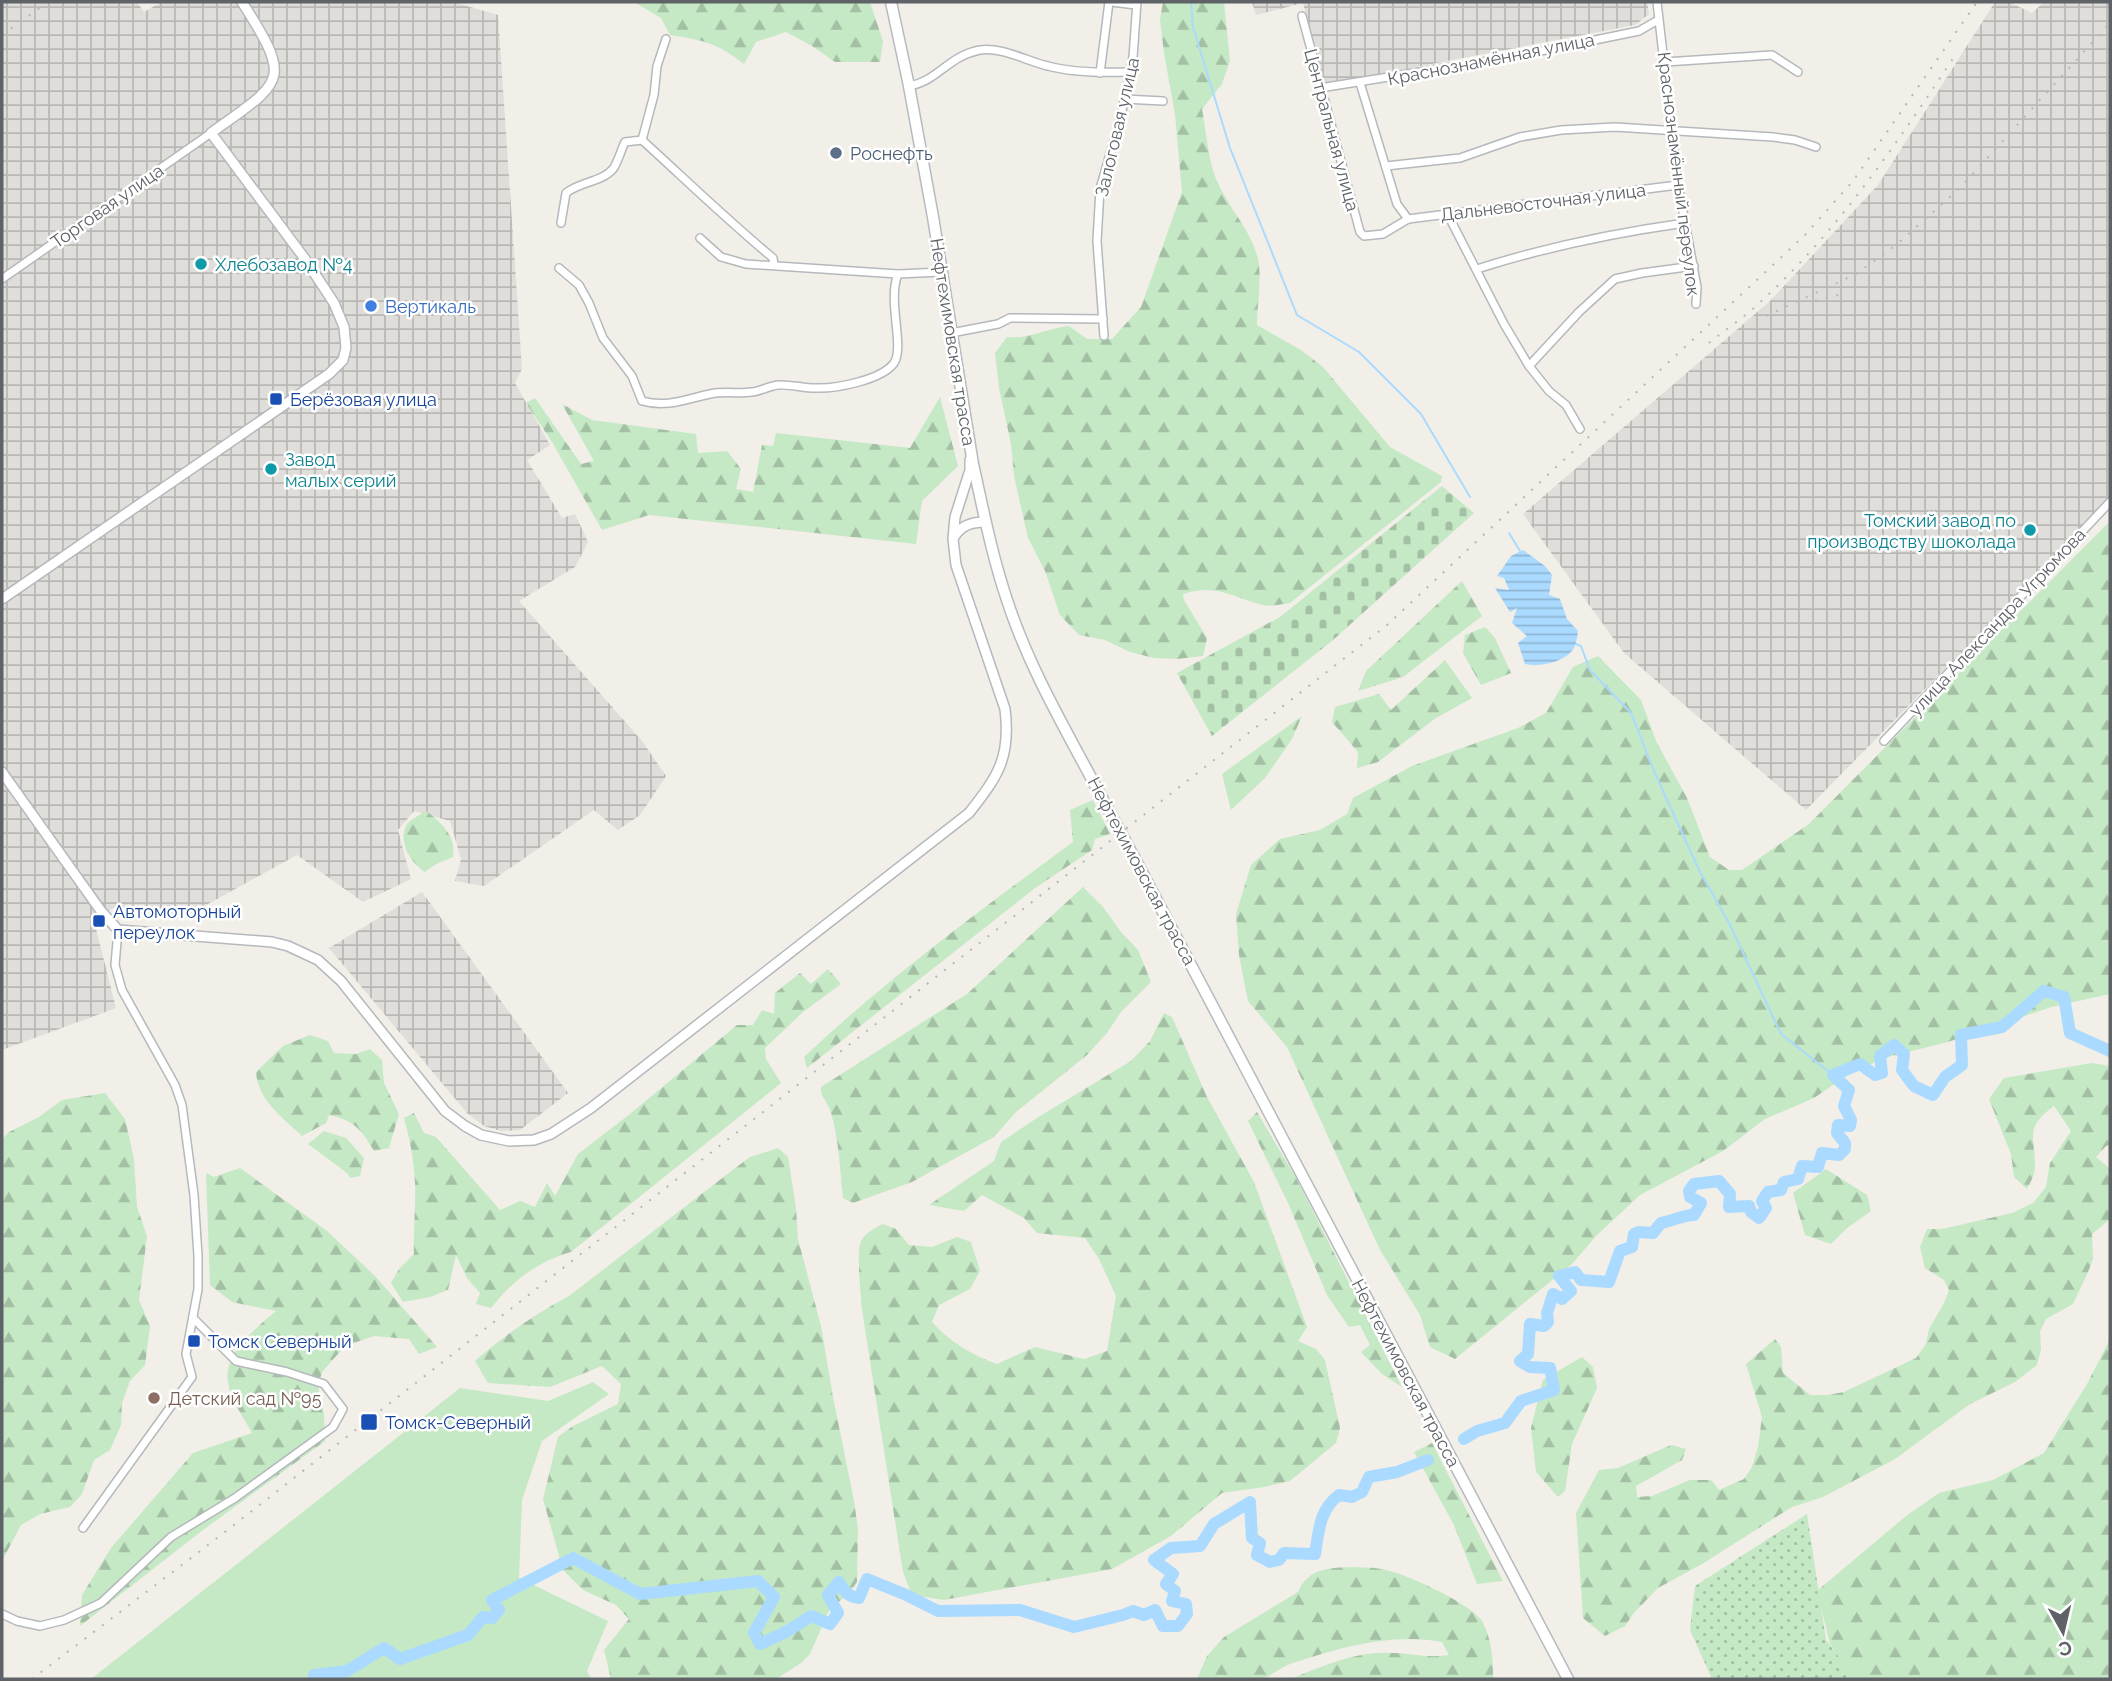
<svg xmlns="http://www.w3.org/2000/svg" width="2112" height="1681" font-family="Raleway,sans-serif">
<defs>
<pattern id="industrial-grid" width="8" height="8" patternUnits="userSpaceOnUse" patternTransform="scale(1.75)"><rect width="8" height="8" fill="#e0deda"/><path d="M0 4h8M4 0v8" fill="none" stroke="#b9b8b5"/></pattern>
<pattern id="grass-dots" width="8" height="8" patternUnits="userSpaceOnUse" patternTransform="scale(1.75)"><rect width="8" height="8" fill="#c5e8c5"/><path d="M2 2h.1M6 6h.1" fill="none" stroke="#a3c0a4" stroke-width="1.8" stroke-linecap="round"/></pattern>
<pattern id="forest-firs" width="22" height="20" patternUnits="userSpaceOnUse" patternTransform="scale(1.75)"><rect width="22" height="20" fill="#c5e8c5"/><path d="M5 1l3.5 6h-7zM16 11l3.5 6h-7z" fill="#a3c0a4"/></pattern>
<pattern id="cemetery-stones" width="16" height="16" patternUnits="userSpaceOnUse" patternTransform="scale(1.75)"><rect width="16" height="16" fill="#c5e8c5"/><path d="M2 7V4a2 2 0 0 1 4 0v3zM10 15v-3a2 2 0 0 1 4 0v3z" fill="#a3c0a4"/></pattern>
<pattern id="water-rules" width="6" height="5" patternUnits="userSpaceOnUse" patternTransform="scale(1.75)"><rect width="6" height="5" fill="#aadaff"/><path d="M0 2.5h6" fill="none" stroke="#8eb4d2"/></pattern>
</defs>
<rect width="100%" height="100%" fill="#f1efe8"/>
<g fill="url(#industrial-grid)">
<path d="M 2,2 L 137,2 L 144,12 L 161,2 L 453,2 L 498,15 L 522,369 L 515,383 L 550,445 L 527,460 L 562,518 L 575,514 L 588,542 L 575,567 L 519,601 L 642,741 L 666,776 L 640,815 L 618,830 L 594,810 L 484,886 L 455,881 L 461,859 L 450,821 L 414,811 L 398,830 L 411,879 L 363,902 L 297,855 L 188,915 L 113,908 L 94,921 L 116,1008 L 2,1050 Z"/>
<path d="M 1252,2 L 1647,2 L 1649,14 L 1635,25 L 1322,85 L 1303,3 L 1256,15 Z"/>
<path d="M 1995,2 L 2009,2 L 2032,13 L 2044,2 L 2110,2 L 2110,501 L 1806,810 L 1624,653 L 1523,514 L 1770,301 L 1878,185 Z"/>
<path d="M 422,892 L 568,1093 L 520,1130 L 501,1131 L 484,1126 L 467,1113 L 329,948 Z"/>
</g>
<path fill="url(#grass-dots)" d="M 1807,1514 L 1826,1640 L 1856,1679 L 1712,1679 L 1690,1630 L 1695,1586 Z"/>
<g fill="url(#forest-firs)">
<path d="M 634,2 L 870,2 L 883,41 L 880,62 L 835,62 L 812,46 L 786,32 L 756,42 L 744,64 C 718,43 702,40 670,35 L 661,18 Z"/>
<path d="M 1163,2 L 1224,2 L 1230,61 L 1222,84 L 1202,109 C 1206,130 1209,166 1218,183 C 1229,208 1249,228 1257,255 C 1263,277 1257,302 1257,325 L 1301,350 L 1323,367 L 1390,447 L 1442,476 L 1441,482 L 1290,603 C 1282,604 1271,607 1263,605 C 1232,597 1216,583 1183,594 L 1184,600 L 1207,638 L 1203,656 L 1177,659 L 1154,658 L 1130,652 L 1105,640 L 1079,635 L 1060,615 L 1045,571 L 1028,538 L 1014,476 L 1011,444 L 999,388 L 995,353 L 1007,337 C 1028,340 1047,328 1069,326 L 1087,339 L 1112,339 L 1141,307 L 1182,192 L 1175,114 L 1164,53 L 1160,19 Z"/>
<path d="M 940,397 L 958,466 L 922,501 L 916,544 L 649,515 L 602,530 L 552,442 L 526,403 L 535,398 L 581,464 L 594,461 L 562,404 L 592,420 L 696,434 L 698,453 L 727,451 L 741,469 L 736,489 L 753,492 L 762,445 L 773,446 L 776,433 L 910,448 Z"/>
<path d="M 2110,521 L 2110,994 L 2051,1007 L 1948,1042 L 1883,1058 L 1845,1077 L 1814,1098 L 1765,1119 L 1723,1151 L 1640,1195 L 1596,1236 L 1572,1264 L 1455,1359 L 1430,1347 L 1420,1315 L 1379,1248 L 1287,1047 L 1248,1001 L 1239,955 L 1236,914 L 1251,865 L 1280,839 L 1320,830 L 1347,814 L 1353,798 L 1412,766 L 1518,728 L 1546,713 L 1573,667 L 1598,656 L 1641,700 L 1656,741 L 1687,798 L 1710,857 L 1729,870 L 1742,870 L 1809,824 Z"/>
<path d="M 1462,581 L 1482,616 L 1403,677 L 1358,691 L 1366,671 Z"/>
<path d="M 1485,627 L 1495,638 L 1511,673 L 1481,685 L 1463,653 L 1465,635 Z"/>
<path d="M 1445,660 L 1472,698 L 1436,718 L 1378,762 L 1357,768 L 1358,752 L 1332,722 L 1335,707 L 1379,694 L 1391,710 Z"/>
<path d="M 1302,716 L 1292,739 L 1265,778 L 1231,810 L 1222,774 Z"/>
<path d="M 1093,800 L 1110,834 L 1095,839 L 1092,850 L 1035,888 L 807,1068 L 804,1057 C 888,978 980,910 1073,842 L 1070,810 Z"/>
<path d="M 426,811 C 441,822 457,837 453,857 L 436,864 L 425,872 C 411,863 397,842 407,824 C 411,819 420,815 426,811 Z"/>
<path d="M 1083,887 L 1103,907 L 1121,932 L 1138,950 L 1151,982 L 1121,1012 L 1107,1033 L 1087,1055 L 1016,1112 L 994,1137 L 912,1182 L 853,1203 L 843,1198 C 840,1169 839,1140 831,1113 C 829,1103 820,1097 821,1087 L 967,994 Z"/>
<path d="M 828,969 L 841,984 L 803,1012 L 765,1048 L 766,1059 L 781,1083 L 571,1252 C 537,1262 513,1280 491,1308 L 476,1304 L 480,1293 L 467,1278 L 456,1255 L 448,1290 L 430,1297 L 403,1302 L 391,1283 L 399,1269 L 414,1254 C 413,1230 416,1206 415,1183 C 414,1160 410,1140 404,1118 L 414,1113 L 424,1133 L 436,1137 L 500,1210 L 520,1201 L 535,1207 L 547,1183 L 555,1196 L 578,1154 L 630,1114 L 737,1025 L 753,1025 L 762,1010 L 774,1014 L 775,993 L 800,973 L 811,984 Z"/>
<path d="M 1164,1013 L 1172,1017 L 1207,1097 L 1254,1182 L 1307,1327 L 1298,1341 L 1316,1349 L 1325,1360 L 1340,1428 L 1336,1443 L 1290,1481 L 1264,1487 L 1222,1493 L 1171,1536 L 1112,1569 L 944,1600 L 912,1595 L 903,1572 L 862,1310 C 861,1295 856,1253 861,1241 C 865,1233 875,1228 883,1224 L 896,1229 L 909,1245 L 932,1247 L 957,1237 L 971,1242 L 980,1271 L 970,1289 L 939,1305 L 932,1322 C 950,1342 972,1355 997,1364 L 1035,1347 L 1084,1359 L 1107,1351 L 1116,1296 L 1099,1259 L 1085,1238 L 1037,1233 L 1024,1218 L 982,1195 L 964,1211 L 929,1205 L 994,1161 L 1001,1142 L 1040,1116 L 1131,1061 L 1150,1041 Z"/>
<path d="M 310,1035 L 328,1041 L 334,1053 L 356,1054 L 370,1049 L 382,1060 L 384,1083 L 399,1114 L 389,1148 L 374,1151 C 361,1129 355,1121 329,1115 L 326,1123 L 302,1136 C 283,1118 258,1100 256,1072 L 283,1046 Z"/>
<path d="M 2092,1063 L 2110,1066 L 2110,1145 L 2106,1146 L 2096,1157 L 2110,1169 L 2110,1219 L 2092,1234 L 2093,1259 L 2088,1272 L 2073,1304 L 2046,1319 L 2040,1331 L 2041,1349 L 2037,1365 L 2015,1382 L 1970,1404 L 1895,1459 L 1823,1497 L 1792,1507 L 1702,1564 L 1658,1588 L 1633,1614 L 1625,1626 L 1605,1636 L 1583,1618 L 1576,1513 L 1599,1470 L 1618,1468 L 1671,1445 L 1686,1449 L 1682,1460 L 1636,1486 L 1637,1497 L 1652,1496 L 1690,1480 L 1711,1480 L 1719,1490 L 1744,1479 L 1752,1467 L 1758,1447 L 1762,1417 L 1746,1364 L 1775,1339 L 1781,1347 L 1783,1373 L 1810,1395 L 1828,1395 L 1844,1392 L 1916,1358 L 1926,1344 L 1929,1329 L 1944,1303 L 1949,1290 L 1944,1280 L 1925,1268 L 1920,1247 L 1927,1229 L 1942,1229 L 2012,1213 L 2033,1203 L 2046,1187 L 2050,1163 L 2071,1131 L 2054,1106 C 2024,1128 2035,1136 2035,1167 C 2035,1175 2030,1183 2027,1189 L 2014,1177 L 2011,1154 L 1989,1099 L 2004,1078 Z"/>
<path d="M 105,1093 L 125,1119 L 134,1159 L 137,1207 L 147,1236 L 139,1300 L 150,1326 L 145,1365 L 130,1381 L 122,1403 L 121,1425 L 110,1450 L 94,1460 L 82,1494 L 70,1507 L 40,1514 L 21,1525 L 2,1561 L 2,1139 L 9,1132 L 39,1117 L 62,1100 Z"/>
<path d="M 1257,1112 L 1296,1178 L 1402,1387 L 1382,1374 L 1361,1352 L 1370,1345 L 1360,1325 L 1349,1327 L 1327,1295 L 1288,1203 L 1248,1121 Z"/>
<path d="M 324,1131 L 346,1138 L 364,1158 L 360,1176 L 350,1178 L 347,1173 L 308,1144 Z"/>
<path d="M 778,1148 L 788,1157 L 796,1208 L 798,1239 L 821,1326 L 833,1397 L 854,1501 L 858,1529 L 857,1582 L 848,1595 L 830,1608 L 810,1654 L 801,1663 L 776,1679 L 611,1679 L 604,1650 L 629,1619 L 616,1605 L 583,1590 L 563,1570 L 543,1499 L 558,1437 L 573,1426 L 618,1404 L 621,1384 L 602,1366 L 550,1387 L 488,1383 L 475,1361 C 504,1336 535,1314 569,1296 L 734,1169 L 750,1157 Z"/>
<path d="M 240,1168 L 327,1231 L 375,1276 L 437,1347 L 419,1354 L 409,1339 L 374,1336 L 345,1346 L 322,1372 L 318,1386 L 324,1415 L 325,1441 L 203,1530 L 80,1626 L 82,1595 L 111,1548 L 193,1453 L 252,1433 C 244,1418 230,1399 228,1382 C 223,1354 256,1328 276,1311 L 232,1302 L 210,1285 L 206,1173 L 214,1177 Z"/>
<path d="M 1826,1169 L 1867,1195 L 1871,1211 L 1846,1229 L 1831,1244 L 1805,1235 L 1793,1193 Z"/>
<path d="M 2110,1339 L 2110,1679 L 1853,1679 L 1830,1644 L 1817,1591 L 1906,1516 L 1939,1493 L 1993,1480 L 2044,1453 L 2087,1384 Z"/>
<path d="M 1582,1357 L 1593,1367 L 1597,1388 L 1572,1444 L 1565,1491 L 1558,1497 L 1536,1472 L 1531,1428 L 1543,1380 Z"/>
<path d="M 1432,1443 L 1503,1581 L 1477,1584 L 1454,1525 L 1414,1452 Z"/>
<path d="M 1354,1567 C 1363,1568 1373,1567 1381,1569 C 1403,1572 1470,1603 1482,1621 C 1492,1639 1493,1660 1493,1679 L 1291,1679 C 1317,1668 1350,1654 1379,1653 C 1403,1651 1426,1659 1449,1655 L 1442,1642 C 1394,1632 1336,1648 1290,1664 C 1280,1668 1271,1676 1261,1679 C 1248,1681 1213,1679 1197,1679 L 1207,1656 L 1224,1637 L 1298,1592 C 1309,1567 1330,1568 1354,1567 Z"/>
</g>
<path fill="url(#cemetery-stones)" d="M 1442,486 L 1474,513 L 1333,640 L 1212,736 L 1177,673 L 1280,617 Z"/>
<path fill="#c5e8c5" d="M 593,1382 L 609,1394 L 542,1441 L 522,1500 L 519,1578 L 608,1621 L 587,1671 L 591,1679 L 91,1679 L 460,1388 L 548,1401 Z"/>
<path fill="url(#water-rules)" d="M 1523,550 L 1545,566 L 1552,575 L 1549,595 L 1560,599 L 1567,619 L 1578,631 C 1577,638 1576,648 1570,653 C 1559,663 1539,667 1525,664 L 1518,643 L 1527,636 L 1512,623 L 1517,608 L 1510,612 L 1495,588 L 1509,590 L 1504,578 L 1497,576 L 1511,556 Z"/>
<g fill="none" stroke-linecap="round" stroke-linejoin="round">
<g stroke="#aadaff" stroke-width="2">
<path d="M 1191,2 L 1193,27 L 1230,148 L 1297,315 L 1359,352 L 1421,414 L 1470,497"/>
<path d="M 1509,533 L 1520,551"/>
<path d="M 1576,644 L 1581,646 L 1590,670 L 1631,713 L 1654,771 L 1699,870 L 1729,923 L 1781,1034 L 1833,1075"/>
</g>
<g stroke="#aadaff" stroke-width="12">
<path d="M 1464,1439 L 1477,1431 L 1505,1423 L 1521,1401 L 1554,1390 L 1550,1368 L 1530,1367 L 1520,1361 L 1528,1354 L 1530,1324 L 1544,1326 L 1548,1322 L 1547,1313 L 1553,1294 L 1562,1299 L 1571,1291 L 1559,1276 L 1575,1272 L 1581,1280 L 1609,1282 L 1620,1251 L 1632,1247 L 1634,1234 L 1638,1232 L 1653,1233 L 1661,1223 C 1673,1221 1682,1215 1694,1215 L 1701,1203 L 1690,1197 L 1689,1191 L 1694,1184 L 1719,1181 L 1730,1194 L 1729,1207 L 1749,1206 L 1751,1212 L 1759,1218 L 1766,1208 L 1762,1201 L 1768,1192 L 1781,1190 L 1784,1182 L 1798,1179 L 1802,1166 L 1818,1167 L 1822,1153 L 1839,1155 L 1845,1149 L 1845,1143 L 1837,1133 L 1838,1125 L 1850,1126 L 1851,1120 L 1844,1106 L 1849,1090 L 1833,1075 L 1860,1064 L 1875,1075 L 1882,1073 L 1880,1056 L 1894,1045 L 1904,1054 L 1902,1070 L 1914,1086 L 1933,1095 L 1945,1077 L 1962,1065 L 1961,1035 L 2002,1027 L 2044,991 L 2064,997 L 2070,1033 L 2110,1051"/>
<path d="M 314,1679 L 314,1675 L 347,1671 L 384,1648 L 400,1659 L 468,1635 L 483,1617 L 492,1618 L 499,1610 L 492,1600 L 573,1558 L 640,1594 L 758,1581 L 774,1597 L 754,1633 L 760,1644 L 786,1632 L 811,1616 L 830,1624 L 838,1613 L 828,1595 L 839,1582 C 844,1591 848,1597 859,1598 L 867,1579 L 904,1594 L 938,1611 L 1020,1610 L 1074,1627 L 1123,1615 L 1133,1611 L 1144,1615 L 1155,1610 L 1163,1626 L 1178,1626 L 1187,1614 L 1186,1604 L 1172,1601 L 1175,1591 L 1166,1584 L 1173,1574 L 1154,1560 L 1171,1548 L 1200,1546 L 1214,1524 L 1250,1502 L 1252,1538 L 1260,1543 L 1257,1555 L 1270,1562 L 1279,1560 L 1284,1553 L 1315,1554 C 1319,1531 1319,1510 1339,1495 L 1352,1497 L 1362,1492 L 1369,1477 L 1397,1472 L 1428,1460"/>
</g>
<defs>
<g id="minor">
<path d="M 1112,2 L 1136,5"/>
<path d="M 1657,2 L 1678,185 L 1697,287 L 1696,304"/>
<path d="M 1302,16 L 1360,232 L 1364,236 L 1383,234 L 1408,219"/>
<path d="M 1665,62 L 1772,55 L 1798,72"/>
<path d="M 1100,73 L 1109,2"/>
<path d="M 1360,83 L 1397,204 L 1408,219"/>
<path d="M 909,86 C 938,81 948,56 980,50 C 1003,47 1026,61 1048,66 C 1074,73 1102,73 1129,72"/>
<path d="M 1320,88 L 1507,58 L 1639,31 L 1658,20"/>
<path d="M 1124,99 L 1163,101"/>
<path d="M 642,140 L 654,95 L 657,66 L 666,39"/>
<path d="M 1386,166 L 1460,158 L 1520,137 L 1561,130 L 1615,127 L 1773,137 L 1795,140 L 1816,147"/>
<path d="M 1448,215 L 1504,324 L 1529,366 L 1549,391 L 1566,405 L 1580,429"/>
<path d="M 1408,219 L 1678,185"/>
<path d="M 561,223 L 566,193 C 579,182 602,182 613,169 C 618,162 621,150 625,142 L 642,140 C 686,180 728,221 773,258 L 774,265"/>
<path d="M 700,238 L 721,257 L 746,264 L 898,274 L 941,272"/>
<path d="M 559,268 L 579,285 L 589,303 L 603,338 L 632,376 L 642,401 C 667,408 686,399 710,394 C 724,391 738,394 752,392 C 761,391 769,386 778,385 C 790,384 803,388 815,388 C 835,389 882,380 894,363 C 905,347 887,301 898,274"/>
<path d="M 1477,269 C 1546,247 1613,233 1685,223"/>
<path d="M 2,279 L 211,133"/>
<path d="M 951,333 L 998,324 L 1010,318 L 1103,319"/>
<path d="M 1104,336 L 1097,241 L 1100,189 L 1121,116 L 1133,57 L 1137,2"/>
<path d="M 1529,366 L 1579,312 L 1615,279 L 1642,273 L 1694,266"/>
<path d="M 1884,741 L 2110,502"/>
<path d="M 83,1528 L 192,1377 L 186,1354 L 198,1289 L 198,1256 L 194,1195 L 182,1105 L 175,1085 L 122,990 L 115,965 L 118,930"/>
<path d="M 2,1614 L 17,1621 L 40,1626 L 64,1620 L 101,1603 L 171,1537 L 235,1498 L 333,1427 L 343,1409 L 324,1384 L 287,1372 L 236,1361 L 193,1318"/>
</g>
<g id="tertiary">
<path d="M 954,537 C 961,525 972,522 985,522"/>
<path d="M 2,599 L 329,374 L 343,360 L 346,348 L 344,327 L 334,303 L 305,259 L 211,133 C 283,81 294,83 242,2"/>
<path d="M 2,772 L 101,911 L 118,930 L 272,942 L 288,946 L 318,960 L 341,981 L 445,1111 L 465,1126 L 481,1135 L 509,1141 L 534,1140 L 551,1134 L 591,1108 L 969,813 C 998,776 1011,758 1005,709 L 956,565 L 953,539 L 955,517 L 970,470 L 970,460"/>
</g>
<g id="secondary">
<path d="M 891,2 L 909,86 L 933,217 L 973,464 C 983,509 992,556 1007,600 C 1028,665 1063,725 1095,785"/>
<path d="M 1135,859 L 1568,1679"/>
</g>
</defs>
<use href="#minor" stroke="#b5b8bc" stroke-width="10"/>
<use href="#tertiary" stroke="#b5b8bc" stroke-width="12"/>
<use href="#secondary" stroke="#b6babf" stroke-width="13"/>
<use href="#minor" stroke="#fff" stroke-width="7"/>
<use href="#tertiary" stroke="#fff" stroke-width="9"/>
<use href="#secondary" stroke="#fff" stroke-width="10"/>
<g stroke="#b6b7b8" stroke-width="2" stroke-dasharray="2 9" stroke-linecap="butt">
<path d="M 2,35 L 48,2"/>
<path d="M 1815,301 L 1842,294"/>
<path d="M 1766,316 L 1856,274 L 1895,246 L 1960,188 L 2110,23"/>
<path d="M 1709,343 C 1724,331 1740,320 1755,307 C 1835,235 1895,146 1954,57"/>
<path d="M 32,1679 L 212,1542 L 1387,625 L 1805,235 L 1853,181 L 1977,2"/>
</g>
<defs>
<path id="secondary-bridge" d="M 1095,785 L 1135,859"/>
</defs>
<use href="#secondary-bridge" stroke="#b6babf" stroke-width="13" stroke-linecap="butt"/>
<use href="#secondary-bridge" stroke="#fff" stroke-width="10"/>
</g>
<circle fill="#5c6f8a" stroke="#fff" stroke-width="2.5" cx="836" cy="153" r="7"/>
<g fill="#0f9aa8" stroke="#fff" stroke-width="2.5">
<circle cx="201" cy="264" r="7"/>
<circle cx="271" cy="469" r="7"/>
<circle cx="2030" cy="530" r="7"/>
</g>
<circle fill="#3f7fe0" stroke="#fff" stroke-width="2.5" cx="371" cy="306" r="7"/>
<g fill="#1a4fb4" stroke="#fff" stroke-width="2.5">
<rect x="269" y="392" width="14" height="14" rx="3.5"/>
<rect x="92" y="914" width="14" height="14" rx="3.5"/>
<rect x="187" y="1334" width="14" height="14" rx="3.5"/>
<rect x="360" y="1413" width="18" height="18" rx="3.5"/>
</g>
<circle fill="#8d6e63" stroke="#fff" stroke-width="2.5" cx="154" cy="1398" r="7"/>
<g text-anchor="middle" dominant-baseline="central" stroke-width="5" stroke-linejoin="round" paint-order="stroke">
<g font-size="18" fill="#5f6368" stroke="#fff">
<text transform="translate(1491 59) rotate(-11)">Краснознамённая улица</text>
<text transform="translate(1117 127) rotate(-77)">Залоговая улица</text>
<text transform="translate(1332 130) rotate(75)">Центральная улица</text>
<text transform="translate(1679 174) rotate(83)">Краснознамённый переулок</text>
<text transform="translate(1543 202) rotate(-7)">Дальневосточная улица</text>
<text transform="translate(107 206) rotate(-35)">Торговая улица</text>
<text transform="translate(953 342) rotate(81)">Нефтехимовская трасса</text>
<text transform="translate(1997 622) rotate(-47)">улица Александра Угрюмова</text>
<text transform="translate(1142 871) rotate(62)">Нефтехимовская трасса</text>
<text transform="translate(1406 1373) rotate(62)">Нефтехимовская трасса</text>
</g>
<g font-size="18" fill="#4e5e75" stroke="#fff" text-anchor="start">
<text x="850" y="153">Роснефть</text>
</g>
<g font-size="18" fill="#0d838f" stroke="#fff" text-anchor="start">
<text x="215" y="264">Хлебозавод №4</text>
<text x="285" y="459">Завод<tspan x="285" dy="21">малых серий</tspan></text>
<text x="2016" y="520" text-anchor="end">Томский завод по<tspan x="2016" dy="21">производству шоколада</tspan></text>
</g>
<g font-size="18" fill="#366cbe" stroke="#fff" text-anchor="start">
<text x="385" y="306">Вертикаль</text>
</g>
<g font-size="18" fill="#164399" stroke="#fff" text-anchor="start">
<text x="290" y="399">Берёзовая улица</text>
<text x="113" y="911">Автомоторный<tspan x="113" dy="21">переулок</tspan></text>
<text x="208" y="1341">Томск Северный</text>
<text x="385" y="1422">Томск-Северный</text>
</g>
<g font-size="18" fill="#785e54" stroke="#fff" text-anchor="start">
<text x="168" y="1398">Детский сад №95</text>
</g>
</g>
<rect width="2112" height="1681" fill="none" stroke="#5f6368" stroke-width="7"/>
<g transform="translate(2063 1632) rotate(172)" stroke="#ffffff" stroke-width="5" paint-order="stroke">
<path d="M0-5L12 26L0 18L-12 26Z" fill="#5f6368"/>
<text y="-10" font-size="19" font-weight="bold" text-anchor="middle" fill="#5f6368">С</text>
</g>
</svg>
